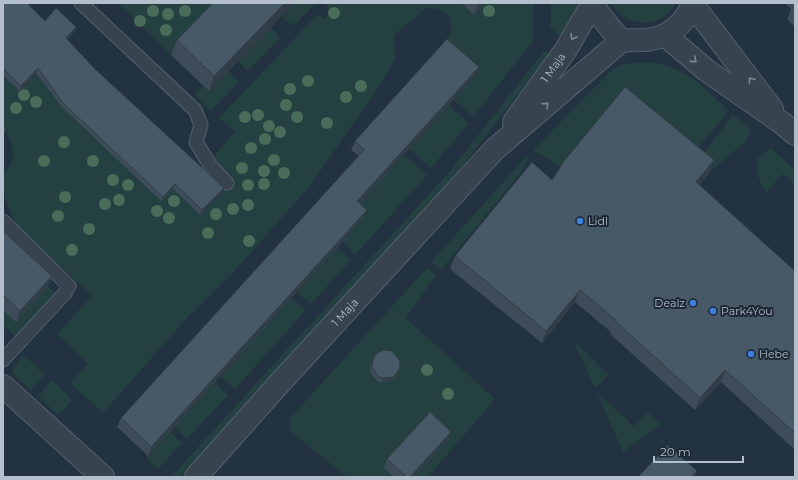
<svg xmlns="http://www.w3.org/2000/svg" width="798" height="480" font-family="Montserrat,sans-serif">
<style>
.green{fill:#254041}
.lines{fill:none;stroke-linecap:round;stroke-linejoin:round}
.service-casing{stroke:#55626d;stroke-width:15}
.minor-casing{stroke:#55626d;stroke-width:24}
.service{stroke:#37444f;stroke-width:13}
.minor{stroke:#37444f;stroke-width:22}
.tree{fill:#4a6d5a}
.wall{fill:#3d4c58}
.shaded-wall{fill:#323e47}
.building{fill:#475866;stroke:#323e47}
.oneway{stroke:#7b8893}
.shop-dot{fill:#3f7fe0;stroke:#1c2935;stroke-width:1.5}
.labels{text-anchor:middle;stroke-width:4;stroke-linejoin:round;paint-order:stroke}
.street-label{font-size:11px;fill:#b3bfca;stroke:#1c2935}
.poi-label{font-size:11px;fill:#b3bfca;stroke:#1c2935;text-anchor:start}
</style>
<rect width="100%" height="100%" fill="#233240"/>
<path class="green" d="M118,3H222L171,55Z
M295,3H316L295,24L288,23L282,16Z
M329,3H461L474,14L484,3H534L533,41L473,117L454,100L476,75L444,47L451,30L450,17L439,9L426,8L393,36L396,57L381,84L309,187L231,275L187,318L103,413L70,383L88,364L57,334L92,296L16,224C10,213 0,188 3,176C4,172 8,168 10,165C16,153 12,139 3,130V76L20,91L44,64L200,215L235,179L213,157L235,132L219,118L318,14L323,19L331,12L326,6Z
M551,3H577L576,14L562,38L550,27Z
M612,3H675C664,30 624,29 612,3Z
M271,27L280,38L248,71L238,61Z
M544,51L549,54L450,182L191,467L179,477H171L451,170Z
M653,62C690,70 702,86 729,111L690,157L564,169L533,150L611,71L623,64Z
M228,71L239,82L211,111L195,95L203,86L208,91Z
M449,105L469,123L431,168L409,148Z
M733,114L750,128L751,131L745,142L710,172L697,162Z
M771,148L795,170V185L783,174L766,192C759,181 755,171 758,158Z
M404,155L427,175L355,255L343,242L363,219L344,202L380,175L383,178Z
M527,156L529,157L522,171L441,270L431,262Z
M337,248L351,260L311,304L297,292Z
M427,268L436,275L406,318L495,399L428,477H347L290,431L289,419Z
M48,287L56,294L15,336L3,325V310Z
M292,298L306,310L235,389L220,377L241,354L210,324L271,321Z
M573,340L609,375L595,388Z
M24,355L45,375L31,390L12,373L13,368Z
M52,380L73,400L60,413H56L38,396Z
M215,383L228,395L187,439L174,427Z
M597,393L634,426L648,412L661,424L623,452Z
M170,432L182,443L158,469L146,458Z"/>
<g class="lines">
<g class="service-casing">
<path id="service" d="M81,3L195,110L201,125L196,142L210,165L227,183
M3,221L69,286L65,293L3,360"/>
</g>
<g class="minor-casing">
<g id="minor">
<path d="M594,3L598,13L621,41"/>
<path d="M693,5L772,109"/>
<path d="M665,35L706,70L782,123L795,134"/>
<path d="M621,41C630,40 638,40 646,40C668,38 686,23 693,3"/>
<path id="s1" d="M514,122L565,51L593,3"/>
<path d="M3,386L103,477"/>
<path id="s2" d="M196,477L277,386L495,149L621,41"/>
</g>
</g>
<use href="#service" class="service"/>
<use href="#minor" class="minor"/>
</g>
<g class="tree">
<circle cx="153" cy="11" r="6"/>
<circle cx="185" cy="11" r="6"/>
<circle cx="489" cy="11" r="6"/>
<circle cx="334" cy="13" r="6"/>
<circle cx="168" cy="14" r="6"/>
<circle cx="140" cy="21" r="6"/>
<circle cx="166" cy="30" r="6"/>
<circle cx="308" cy="81" r="6"/>
<circle cx="361" cy="86" r="6"/>
<circle cx="290" cy="89" r="6"/>
<circle cx="24" cy="95" r="6"/>
<circle cx="346" cy="97" r="6"/>
<circle cx="36" cy="102" r="6"/>
<circle cx="286" cy="105" r="6"/>
<circle cx="16" cy="108" r="6"/>
<circle cx="258" cy="115" r="6"/>
<circle cx="245" cy="117" r="6"/>
<circle cx="297" cy="117" r="6"/>
<circle cx="327" cy="123" r="6"/>
<circle cx="269" cy="126" r="6"/>
<circle cx="280" cy="132" r="6"/>
<circle cx="265" cy="139" r="6"/>
<circle cx="64" cy="142" r="6"/>
<circle cx="251" cy="148" r="6"/>
<circle cx="274" cy="160" r="6"/>
<circle cx="44" cy="161" r="6"/>
<circle cx="93" cy="161" r="6"/>
<circle cx="242" cy="168" r="6"/>
<circle cx="264" cy="171" r="6"/>
<circle cx="284" cy="173" r="6"/>
<circle cx="113" cy="180" r="6"/>
<circle cx="264" cy="184" r="6"/>
<circle cx="128" cy="185" r="6"/>
<circle cx="248" cy="185" r="6"/>
<circle cx="65" cy="197" r="6"/>
<circle cx="119" cy="200" r="6"/>
<circle cx="174" cy="201" r="6"/>
<circle cx="105" cy="204" r="6"/>
<circle cx="248" cy="205" r="6"/>
<circle cx="233" cy="209" r="6"/>
<circle cx="157" cy="211" r="6"/>
<circle cx="216" cy="214" r="6"/>
<circle cx="58" cy="216" r="6"/>
<circle cx="169" cy="218" r="6"/>
<circle cx="89" cy="229" r="6"/>
<circle cx="208" cy="233" r="6"/>
<circle cx="249" cy="241" r="6"/>
<circle cx="72" cy="250" r="6"/>
<circle cx="427" cy="370" r="6"/>
<circle cx="448" cy="394" r="6"/>
</g>
<path class="wall" d="M3,3L45,21L76,27L74,32L67,40L95,69L222,193L200,215L173,189L161,201L62,107L36,73L20,91L3,76Z
M213,3H294L209,91L171,55L177,40Z
M461,3H484L474,15Z
M785,3H795V27L787,19L791,9Z
M476,75L359,204L363,219L148,456L117,427L121,418L359,156L351,150L355,141Z
M710,172L699,185L795,271V450L721,382L695,410L610,334L611,332L575,302L542,343L450,269L455,256L552,180Z
M3,231L52,276L48,287L16,322L3,310Z
M375,355L399,370L397,375L391,381L382,383L377,381L371,374L370,369Z
M448,440L415,477H394L384,468L387,459Z"/>
<path class="shaded-wall" d="M285,3H294L209,91L214,76Z
M480,3H484L474,15L477,6Z
M76,27L74,32L64,43L66,38Z
M479,67L476,75L354,210L357,201Z
M38,68L36,73L20,91L21,86Z
M6,129L3,137V132Z
M714,160L710,172L692,195L696,182Z
M175,184L173,189L161,201L163,197Z
M224,188L222,193L200,215L202,210Z
M367,210L363,219L148,456L151,447Z
M52,276L48,287L16,322L20,311Z
M580,290L575,302L542,343L546,331Z
M399,370L397,375L391,381L382,383L383,378Z
M725,370L721,382L695,410L700,398Z
M451,432L448,440L415,477H410Z
M697,471L695,477H691Z"/>
<path class="building" d="M3,3H27L45,21L56,8L76,27L66,38L95,69L224,188L202,210L175,184L163,197L63,103L38,68L21,86L3,69Z
M213,3H285L214,76L177,40Z
M474,3H480L477,6Z
M794,3H795V9L792,6Z
M447,39L479,67L357,201L367,210L151,447L121,418L364,150L355,141Z
M625,87L714,160L696,182L795,271V433L725,370L700,398L615,321L616,320L580,290L546,331L455,256L532,162L552,180L565,160Z
M3,126L6,129L3,132Z
M3,231L52,276L20,311L3,295Z
M383,350L392,351L400,361L399,370L393,377L383,378L379,377L373,369L372,364L375,355Z
M430,412L451,432L410,477H407L387,459Z
M668,445L697,471L691,477H638Z"/>
<defs><path id="oneway-chevron" d="M-2-3.5L2.5 0L-2 3.5" fill="none" stroke-width="1.6" stroke-linecap="round" stroke-linejoin="round"/></defs>
<g class="oneway">
<use href="#oneway-chevron" transform="translate(573 37) rotate(121)"/>
<use href="#oneway-chevron" transform="translate(694 60) rotate(41)"/>
<use href="#oneway-chevron" transform="translate(751 80) rotate(-126)"/>
<use href="#oneway-chevron" transform="translate(546 105) rotate(-41)"/>
</g>
<g class="shop-dot">
<circle cx="580" cy="221" r="4"/>
<circle cx="693" cy="303" r="4"/>
<circle cx="713" cy="311" r="4"/>
<circle cx="751" cy="354" r="4"/>
</g>
<g class="labels">
<g class="street-label">
<text dy="4" stroke="none"><textPath href="#s1" startOffset="67">1 Maja</textPath></text>
<text dy="4" stroke="none"><textPath href="#s2" startOffset="222">1 Maja</textPath></text>
</g>
<g class="poi-label">
<text x="588" y="225">Lidl</text>
<text x="685" y="307" text-anchor="end">Dealz</text>
<text x="721" y="315">Park4You</text>
<text x="759" y="358">Hebe</text>
</g>
</g>
<rect width="798" height="480" fill="none" stroke="#b3bfca" stroke-width="8"/>
<path d="M654 456v6h89v-6" fill="none" stroke="#b3bfca" stroke-width="2"/>
<text x="660" y="456" font-size="12" fill="#b3bfca" stroke="#1c2935" stroke-width="3" paint-order="stroke">20 m</text>
</svg>
